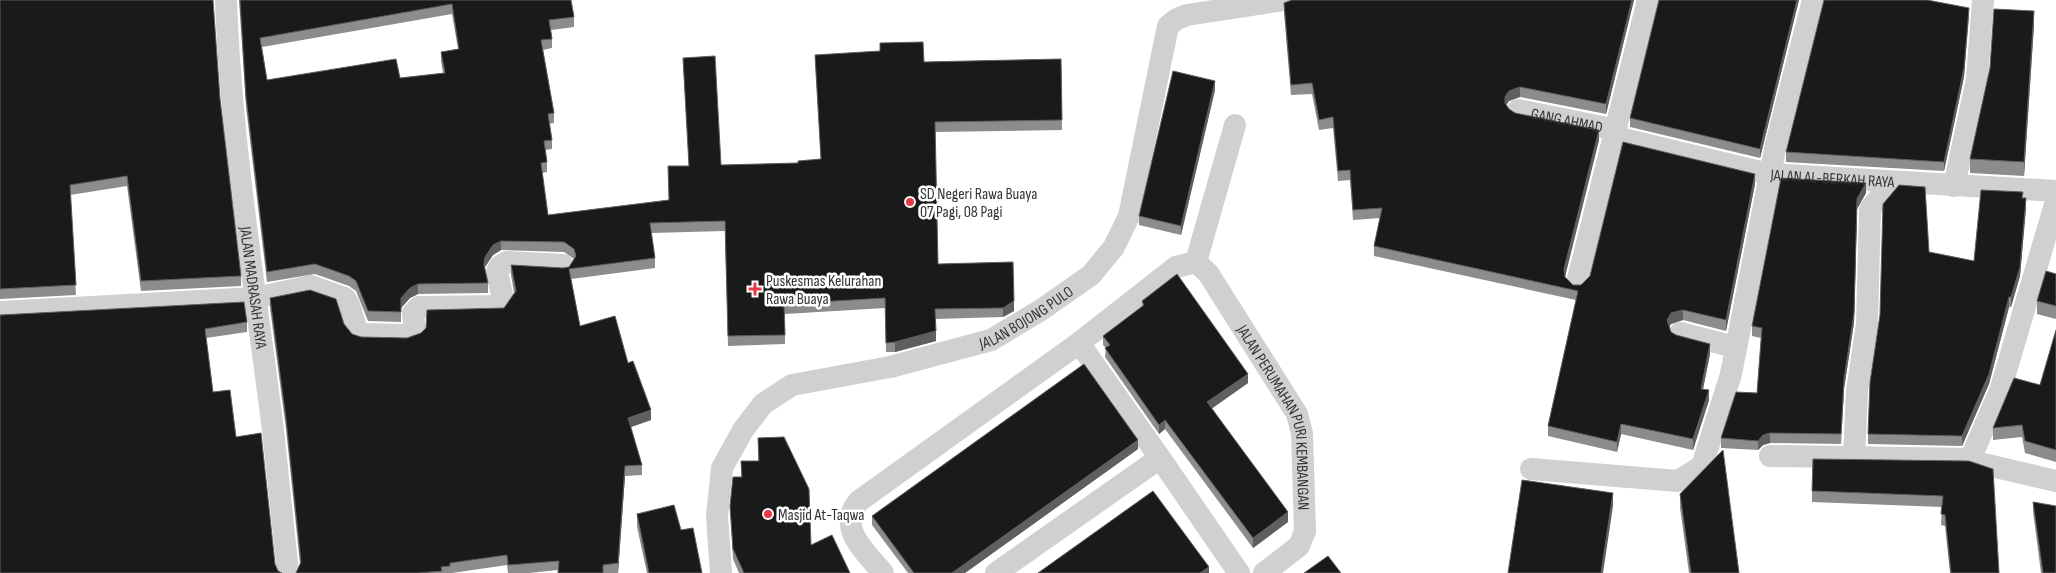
<svg xmlns="http://www.w3.org/2000/svg" width="2056" height="573" font-family="'Sofia Sans Condensed',sans-serif">
<style>
.lines{fill:none;stroke-linecap:round;stroke-linejoin:round}
.minor{stroke:#d0d0d0;stroke-width:22}
.wall{fill:#8c8c8c;fill-rule:evenodd}
.shaded-wall{fill:#5f5f5f}
.building{fill:#1a1a1a;stroke:#5f5f5f;fill-rule:evenodd}
.poi-dot{fill:#e63946;stroke:#fff;stroke-width:2}
.labels{text-anchor:middle;stroke-width:5;stroke-linejoin:round;paint-order:stroke}
.street-label{font-size:16px;fill:#333;stroke:#fff}
.poi-label{font-size:16px;fill:#333;stroke:#fff;text-anchor:start}
</style>
<rect width="100%" height="100%" fill="#fff"/>
<g class="lines">
<g class="minor">
<path id="s1" d="M226,0C231,144 255,287 273,430C278,477 283,525 288,573"/>
<path id="s2" d="M1518,110L1617,130"/>
<path id="s3" d="M1235,125L1196,262L1208,273L1297,414L1302,433L1305,531L1299,546L1264,573"/>
<path id="s4" d="M1615,137L1769,174L2056,191"/>
<path d="M1954,186L1977,79L1983,0"/>
<path d="M1577,283L1648,0"/>
<path d="M0,312L255,298L311,286L345,298L349,305L357,330L361,334L407,335L415,331L413,313L419,307L498,306L503,299L497,272L500,266L507,262L563,265"/>
<path d="M1680,333L1735,347"/>
<path d="M1079,343L1160,458"/>
<path d="M1770,456L1973,459L1979,463L2056,481"/>
<path d="M1854,458L1857,391L1867,324L1870,209L1892,183"/>
<path d="M1973,459V453L2001,388L2056,201"/>
<path d="M1531,469L1678,481L1702,466L1731,374L1776,144L1813,0"/>
<path id="s5" d="M721,573L717,516L722,468L743,430L763,404L792,385L890,367L991,340L1041,310L1091,275L1114,247L1129,216L1168,26L1177,19L1187,15L1284,0"/>
<path d="M883,573C866,552 836,528 859,501L1079,343L1176,267L1196,262"/>
<path d="M996,573L1160,458L1239,573"/>
</g>
</g>
<path class="wall" d="M0,0L220,99L241,276V286L141,291L127,186L70,195L76,295L0,299Z
M239,0H571L574,17V27L551,30L552,39V48L543,50L554,113V123L549,124L552,140V149L545,150L547,162V172L542,173L548,215L669,200L689,166L683,58L721,165L798,163L821,159L815,55L924,62L1061,59L1062,130L935,132L938,264L1014,311L1003,317L935,319L936,341L895,352H886L885,308L785,314V344L728,346L725,231L651,233L655,258V268L571,279L580,326L628,363L651,420L631,427L642,465V475L625,476L618,573H558V570L529,573H508L507,565L452,573H296L300,564L286,429L270,308V298L344,324L352,334L361,337L407,338L504,308L514,293L511,275V265L563,268L569,267L574,259L564,252L501,250L493,255L485,267L488,283V293L418,294L410,298L401,308V322L368,321L356,291L349,286L315,274L267,282L246,107ZM452,14L458,49L441,52V61L443,73L400,78L267,80L262,47Z
M1292,0H1634L1606,114L1520,97L1509,101L1506,105L1509,109L1515,113L1599,140L1565,277L1573,285H1581L1755,184L1726,331L1683,320L1671,324L1669,327L1671,332L1710,354L1703,389L1709,400L1693,450L1621,434L1617,452L1548,436V426L1576,300L1374,256V246L1380,218L1353,220L1350,180L1338,181L1333,128L1319,130L1312,94L1291,95L1284,13V3Z
M1659,0H1799L1760,158L1630,127V118Z
M1969,17L1964,77L1944,171L1786,162V152Z
M2034,25L2024,176L1970,173V159Z
M1215,90L1181,235L1139,225V216Z
M1866,193L1857,209L1854,323L1844,389L1841,444L1770,443L1763,445L1758,450L1721,448V438L1757,393L1761,338L1752,336V326Z
M2023,198L2026,208L2020,276L2011,307H2009L1989,384L1962,446L1868,444V434L1929,252L1974,261Z
M2056,274V319L2037,314V301Z
M1142,301L1248,383L1212,408L1288,522L1253,548L1165,429L1159,434L1105,357L1106,348L1103,345V336L1142,307Z
M0,315L247,322V332L206,338L213,392L236,437L275,564L278,571L0,573Z
M2056,330V462L2025,453L2022,437L1993,440V428L2040,385Z
M758,438L811,545L850,573H739L733,559L730,506L741,477V461H758Z
M1138,449L965,573H908L872,525V516Z
M1969,461L1999,573H1950L1945,526L1941,525L1942,507L1812,502V491Z
M1680,494L1739,573H1689L1680,508Z
M2033,502L2056,573H2041L2033,511Z
M637,514L681,530L702,573H647L637,527Z"/>
<path class="shaded-wall" d="M1632,0H1634L1606,114V104Z
M1797,0H1799L1760,158V149Z
M1969,8L1964,77L1944,171V162Z
M2034,11V25L2024,176V162Z
M1215,81V90L1181,235V226Z
M1520,87V97L1509,101L1505,107V97L1509,91Z
M1599,130V140L1564,280V269Z
M1755,174V184L1726,331V320Z
M1866,183V193L1857,209L1854,323L1844,389L1841,444L1844,379L1857,199Z
M2026,198V208L2020,276L2011,307V297Z
M501,241V250L493,255L485,267L484,275L485,257L493,245Z
M418,284V294L410,298L401,308V298L410,288Z
M2009,297V307L1989,384L1962,446V436Z
M1014,301V311L1003,317V308Z
M1683,310V320L1671,324L1667,330V320L1671,313Z
M936,331V341L895,352V342Z
M1710,344V354L1701,399V389Z
M1248,374V383L1207,412V402Z
M1709,390V400L1693,450V439Z
M651,410V420L628,428V418Z
M1165,420V429L1159,434V425Z
M1621,424V434L1617,452V442Z
M1770,433V443L1763,445L1758,450V441L1763,435Z
M1138,440V449L965,573H952Z
M625,466V476L618,573V563Z
M1613,493V506L1603,573H1601Z
M1288,512V522L1253,548V538Z
M1209,567V573H1200Z"/>
<path class="building" d="M0,0H213L220,99L241,276L141,281L127,176L70,185L76,285L0,289Z
M240,0H571L574,17L549,20L552,39L541,40L554,113L548,114L552,140L544,141L547,162L541,163L548,215L669,200L668,166H689L683,58L715,56L721,165L798,163V161L821,159L815,55L880,51V43L923,42L924,62L1061,59L1062,120L935,122L938,264L1013,262L1014,301L1003,308L935,309L936,331L895,342L886,343L885,298L784,304L785,335L728,336L725,221L650,223L655,258L569,269L580,326L615,316L628,363L633,361L651,410L628,418L642,465L625,466L618,563L603,565V573H558L559,561L508,565L507,555L450,563V566L441,567L442,571L418,573H296L301,562L286,419L270,298L310,290L336,299L344,324L352,334L361,337L407,338L421,333L426,328L427,310L504,308L516,291L511,265L563,268L569,267L576,256L574,249L564,242L501,241L493,245L485,257L484,265L488,283L418,284L410,288L401,298V312L368,311L356,281L349,276L315,264L267,272L246,97ZM452,4L459,49L441,52L445,73L400,78L396,59L267,80L260,38Z
M1292,0H1632L1606,104L1520,87L1509,91L1505,97V103L1509,109L1515,113L1599,130L1564,269L1565,277L1573,285H1581L1590,276L1623,142L1755,174L1726,320L1683,310L1671,313L1667,320L1671,332L1676,335L1710,344L1701,389L1709,390L1693,439L1621,424L1617,442L1548,426L1578,291L1374,246L1382,208L1353,210L1350,170L1338,171L1333,117L1319,120L1312,83L1291,85L1284,3Z
M1659,0H1797L1760,149L1630,118Z
M1824,0H1927L1969,8L1964,68L1944,162L1786,152Z
M1994,9L2034,11L2024,162L1970,159L1990,68Z
M1173,71L1215,81L1181,226L1139,216Z
M1781,178L1866,183L1857,199L1854,313L1844,379L1841,434L1770,433L1763,435L1758,441L1721,438L1736,392L1757,393L1762,328L1752,326Z
M1899,185L1925,187L1929,252L1974,261L1981,190L2023,192L2022,198H2026L2020,267L2011,297H2009L1989,374L1962,436L1868,434L1870,382L1880,315L1883,204Z
M2046,271L2056,274V306L2037,301Z
M1177,274L1248,374L1207,402L1288,512L1253,538L1165,420L1159,425L1105,348L1110,345L1103,336L1144,305L1142,301Z
M244,302L247,322L205,329L213,392L230,390L236,437L261,433L275,564L278,571L282,573H0V315Z
M2056,330V450L2025,441L2022,425L1993,428L2014,378L2040,385Z
M1084,364L1138,440L952,573H914L872,516Z
M784,437L809,489L811,545L832,535L850,573H744L733,549L730,506L733,477H742L741,461H759L758,438Z
M1723,450L1739,573H1691L1680,494Z
M1813,459L1969,461L1993,469L1999,573H1951L1945,515L1941,514L1943,496L1812,491Z
M1522,480L1613,493L1601,573H1508Z
M1153,491L1209,567L1200,573H1038Z
M2033,502L2056,506V573H2043Z
M674,505L681,530L693,528L702,573H649L637,514Z
M1328,556L1341,573H1304Z"/>
<g class="poi-dot">
<circle cx="910" cy="202" r="5"/>
<path d="M752.5 281.5h5v5h5v5h-5v5h-5v-5h-5v-5h5z"/>
<circle cx="768" cy="514" r="5"/>
</g>
<g class="labels">
<g class="street-label">
<text dy="6" stroke="none"><textPath href="#s2" startOffset="50">GANG AHMAD</textPath></text>
<text dy="6" stroke="none"><textPath href="#s4" startOffset="222">JALAN AL-BERKAH RAYA</textPath></text>
<text dy="6" stroke="none"><textPath href="#s1" startOffset="289">JALAN MADRASAH RAYA</textPath></text>
<text dy="6" stroke="none"><textPath href="#s5" startOffset="462">JALAN BOJONG PULO</textPath></text>
<text dy="6" stroke="none"><textPath href="#s3" startOffset="322">JALAN PERUMAHAN PURI KEMBANGAN</textPath></text>
</g>
<g class="poi-label">
<text x="920" y="199">SD Negeri Rawa Buaya<tspan x="920" dy="18">07 Pagi, 08 Pagi</tspan></text>
<text x="766" y="286">Puskesmas Kelurahan<tspan x="766" dy="18">Rawa Buaya</tspan></text>
<text x="778" y="520">Masjid At-Taqwa</text>
</g>
</g>
</svg>
